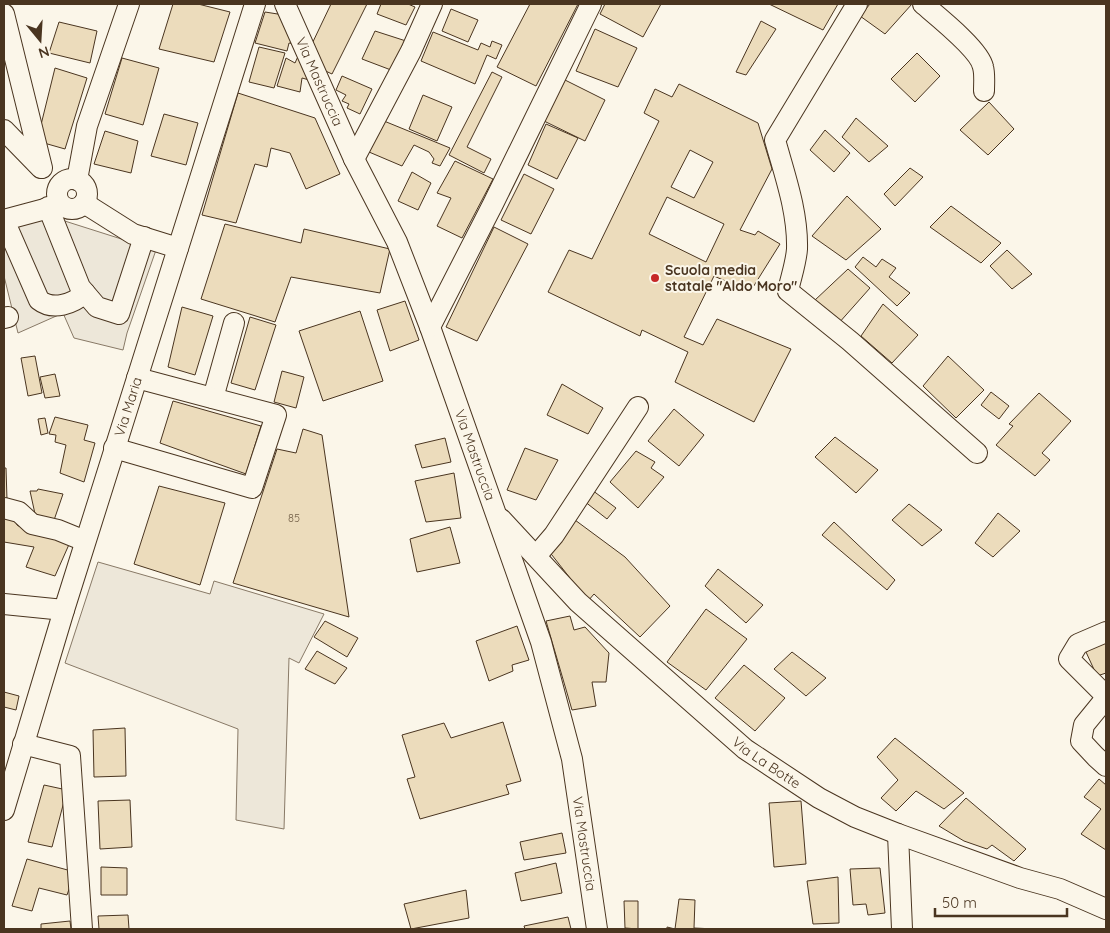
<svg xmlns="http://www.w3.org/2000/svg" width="1110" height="933" font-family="Quicksand,sans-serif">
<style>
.parking{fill:#ede7d9;stroke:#887966}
.building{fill:#ecdcbc;stroke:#4a3520;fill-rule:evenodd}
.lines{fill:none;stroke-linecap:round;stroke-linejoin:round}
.minor-casing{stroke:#4a3520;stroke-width:22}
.minor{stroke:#fbf6e9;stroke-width:20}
.poi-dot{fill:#c62828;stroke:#fbf6e9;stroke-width:2}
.labels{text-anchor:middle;stroke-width:4;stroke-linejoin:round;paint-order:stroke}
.number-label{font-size:11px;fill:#725f47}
.street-label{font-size:14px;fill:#4a3520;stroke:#fbf6e9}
.poi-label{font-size:14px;font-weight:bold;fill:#4a3520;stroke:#fbf6e9;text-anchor:start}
</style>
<rect width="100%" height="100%" fill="#fbf6e9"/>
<path class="parking" d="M49,216L156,250L127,333L123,350L74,338L63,313L18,333L4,276V230Z
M98,562L210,594L214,581L324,614L299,663L289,658L284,829L236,820L238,729L65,663Z"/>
<path class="building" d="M173,4H198L230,12L214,62L159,49Z
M331,4H367L332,74L319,68L310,48Z
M381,4H408L415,7L406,25L377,14Z
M530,4H578L536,86L497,67Z
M605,4H661L643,37L600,14Z
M769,4H838L823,30Z
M870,4H912L885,34L860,16Z
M451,9L478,20L468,42L442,31Z
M265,12L284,15L296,44L289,43L287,51L255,43Z
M761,21L776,29L746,75L736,72Z
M59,22L97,31L90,63L49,53Z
M595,29L637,48L618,87L576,71Z
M375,31L406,41L391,70L362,59Z
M433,32L478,50L481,43L490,47L492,41L502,45L496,59L487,55L475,84L421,61Z
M259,47L285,53L274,88L249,82Z
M300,52L313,81L302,78L300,92L277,86L286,58L295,63Z
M917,53L940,76L915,102L891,79Z
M122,58L159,68L143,125L105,114Z
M55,68L87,78L65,149L37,141Z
M492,72L502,77L467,147L491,159L484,173L449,155Z
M342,76L372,89L360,114L347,108L349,104L342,101L346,95L336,90Z
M565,80L605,100L585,141L544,121Z
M679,84L758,123L772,169L740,230L755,235L758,231L780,244L750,292L714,276L684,337L703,345L717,319L791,349L754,422L675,382L688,352L642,330L640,336L548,292L569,250L592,259L659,121L644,113L655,89L672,97ZM690,150L713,162L694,198L671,187ZM667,197L724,224L706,262L649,234Z
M238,93L315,118L340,174L306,189L290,153L271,148L267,167L255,164L236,223L202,215Z
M423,95L452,107L437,141L409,129Z
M989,102L1014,129L988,155L960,130Z
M164,114L198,123L186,165L151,156Z
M856,118L888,146L869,162L842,137Z
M384,121L450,148L440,166L432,163L434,159L429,152L414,145L402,166L369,152Z
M546,124L578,138L557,179L528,165Z
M825,130L850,153L834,172L810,150Z
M105,131L138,141L131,173L94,164Z
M455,161L493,179L462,238L437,226L451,198L437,193Z
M910,168L923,177L895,206L884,194Z
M412,172L431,183L418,210L398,201Z
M524,174L554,189L531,234L501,220Z
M847,196L881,229L846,260L812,236Z
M951,206L1001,243L981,263L930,227Z
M225,224L301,243L304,229L390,249L380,293L291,277L275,322L201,299Z
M494,227L528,244L477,341L446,327Z
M1007,250L1032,274L1012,289L990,266Z
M863,257L876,267L882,259L896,268L889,277L910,293L897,306L855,267Z
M848,269L870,288L838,324L814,301Z
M405,301L419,340L390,351L377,310Z
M883,304L918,335L892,363L861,336Z
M182,307L213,316L195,375L168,367Z
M360,311L383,381L323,401L299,331Z
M250,317L276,325L255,390L231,383Z
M35,356L42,393L28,396L21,358Z
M948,356L984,390L956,418L923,386Z
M282,371L304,377L296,408L274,402Z
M55,374L60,396L45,398L40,377Z
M562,384L603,408L588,434L547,415Z
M991,392L1009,406L999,419L981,405Z
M1039,393L1071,421L1042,453L1050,460L1035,476L996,445L1013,426L1009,424Z
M173,401L261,426L246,474L160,443Z
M674,409L704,435L679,466L648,441Z
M55,417L88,425L84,440L95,443L84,482L60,473L66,445L55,442L56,435L49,434Z
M45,418L48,433L41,435L38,419Z
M303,429L322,435L349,617L233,583L277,449L296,453Z
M835,437L878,470L856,493L815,457Z
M445,438L451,462L422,468L415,445Z
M525,448L558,460L536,500L507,490Z
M636,451L655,462L651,468L664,477L638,508L610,482Z
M4,468H6L7,500H4Z
M454,473L461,518L426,522L415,481Z
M159,486L225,503L200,585L134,564Z
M38,489L63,494L52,526L37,523L30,491H37Z
M592,490L616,508L607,519L584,501Z
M909,504L942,530L922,546L892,520Z
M998,513L1020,531L993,557L975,543Z
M4,516L16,519L17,525L22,528L71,540L55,576L26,567L34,547L4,542Z
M575,520L625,557L670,606L640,637L594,594L588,601L548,550Z
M834,522L895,580L887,590L822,535Z
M450,527L460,563L417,572L410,539Z
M718,569L763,605L746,623L705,586Z
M706,609L747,639L706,690L667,662Z
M570,616L574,630L585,627L609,653L606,682H592L596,706L572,710L546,621Z
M325,621L358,638L347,657L314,637Z
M517,626L529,660L512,665L513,671L489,681L476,641Z
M1106,641V673L1097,676L1086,652L1097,644Z
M317,651L347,668L335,684L305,669Z
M792,652L826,678L806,696L774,669Z
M744,665L785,698L755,731L715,698Z
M4,692L19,696L16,710L4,707Z
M503,722L521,781L506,785L509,794L420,819L407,779L415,777L402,735L444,723L451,738Z
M125,728L126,776L94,777L93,730Z
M895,738L964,793L944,809L916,791L896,811L881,798L898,780L877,757Z
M1099,779L1106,785V850L1081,834L1101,809L1084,797Z
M44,785L67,790L52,847L28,842Z
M966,798L1026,849L1014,861L992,845L987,849L964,841L939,826Z
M130,800L132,847L100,849L98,801Z
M801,801L806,864L774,867L769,803Z
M562,833L566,853L524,860L520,842Z
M27,859L75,872L67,895L39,888L32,911L12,906Z
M556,863L562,893L521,901L515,873Z
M101,867L127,868V895H101Z
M880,868L885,913L868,915L866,904L853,905L850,869Z
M838,877L839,923L813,924L807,881Z
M466,890L469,918L411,929L404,904Z
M679,899L695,900L694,928L715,929H667V927L675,929Z
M624,901H638V929L625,928Z
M128,915L129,929H99L98,916Z
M568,917L571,929H525L524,926Z
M70,921L71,929H41V924Z"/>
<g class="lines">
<g class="minor-casing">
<g id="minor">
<path id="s1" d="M285,4L354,159L397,242L430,327L541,642L572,759L597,929"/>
<path d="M857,4L775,140C785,176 798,212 797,249C796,263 791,277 788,291L850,341L977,453"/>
<path d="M923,4C937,16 980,50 983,67C985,74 984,83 984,91"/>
<path d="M4,14L42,168"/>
<path d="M4,130L41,168"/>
<path d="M354,159L411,51L432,4"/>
<circle cx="72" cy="194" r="15"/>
<path d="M77,180L87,126L129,4"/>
<path d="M84,203L133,234L178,248"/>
<path d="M48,207L80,287L97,307L119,314L144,237"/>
<path d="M4,220L39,300C53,311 73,304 85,293"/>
<path d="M4,220L60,205"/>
<path d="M4,318L8,317"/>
<path d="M430,327L493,204L591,4"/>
<path d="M213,398L234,323"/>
<path d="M114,448L252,488L276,415L137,378"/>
<path d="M4,508L19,512L32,524L58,530L85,541"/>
<path id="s2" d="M501,519L578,602L745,749L819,798L855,817L898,834L1020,878L1060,889L1106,909"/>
<path d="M536,556L554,535L638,407"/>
<path d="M4,604L64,610"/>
<path d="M1106,632L1078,644L1069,659L1106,696"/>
<path d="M1106,698L1084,725L1081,741L1096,757L1106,766"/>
<path d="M23,744L70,756L82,929"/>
<path id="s3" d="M4,810L64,610L255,4"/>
<path d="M898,834L902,929"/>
</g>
</g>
<use href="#minor" class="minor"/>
</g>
<circle class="poi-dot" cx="655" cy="278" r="5"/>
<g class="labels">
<g class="number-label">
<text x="294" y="522">85</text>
</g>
<g class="street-label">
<text dy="5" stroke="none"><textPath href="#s1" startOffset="85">Via Mastruccia</textPath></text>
<text dy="5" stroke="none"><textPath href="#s3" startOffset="422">Via Maria</textPath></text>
<text dy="5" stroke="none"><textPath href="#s1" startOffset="490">Via Mastruccia</textPath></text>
<text dy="5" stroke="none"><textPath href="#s2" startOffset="361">Via La Botte</textPath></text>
<text dy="5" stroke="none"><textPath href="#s1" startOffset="895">Via Mastruccia</textPath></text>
</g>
<g class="poi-label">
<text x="665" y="275">Scuola media<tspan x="665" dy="16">statale "Aldo Moro"</tspan></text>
</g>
</g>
<rect width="1110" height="933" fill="none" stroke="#4a3520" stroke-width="10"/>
<g transform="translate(40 40) rotate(162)" stroke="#fbf6e9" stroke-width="4" paint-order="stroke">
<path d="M0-4L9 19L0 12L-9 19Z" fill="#4a3520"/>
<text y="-8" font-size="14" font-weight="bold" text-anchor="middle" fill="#4a3520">N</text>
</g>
<path d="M935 908v8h132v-8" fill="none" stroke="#4a3520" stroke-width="2.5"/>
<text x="942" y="908" font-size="15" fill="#4a3520" stroke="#fbf6e9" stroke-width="4" paint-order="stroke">50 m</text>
</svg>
